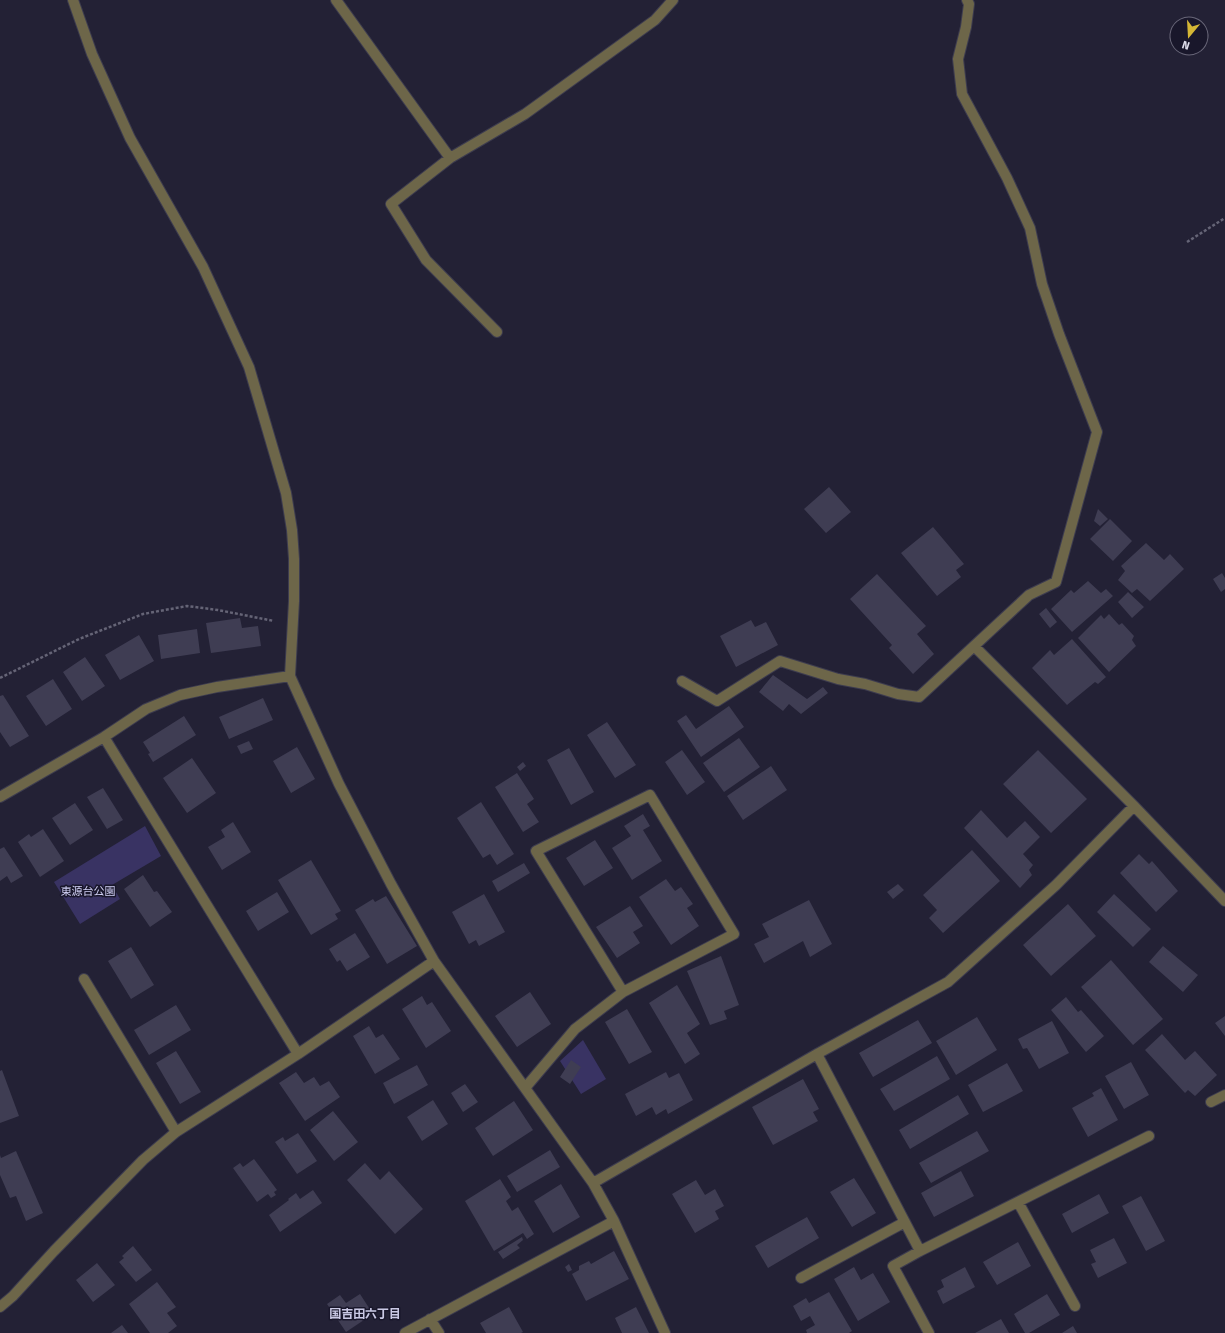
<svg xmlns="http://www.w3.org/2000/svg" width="1225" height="1333" font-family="'Fira Sans','Noto Sans JP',sans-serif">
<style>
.green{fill:#393363}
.building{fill:#3f3d53}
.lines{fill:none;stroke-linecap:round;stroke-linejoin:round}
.minor-casing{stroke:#3d3c4f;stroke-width:12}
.path{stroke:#656476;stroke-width:2.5;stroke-dasharray:3 2;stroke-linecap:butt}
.minor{stroke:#6d6649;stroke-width:10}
.labels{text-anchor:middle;stroke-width:3;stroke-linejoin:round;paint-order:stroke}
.park-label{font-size:11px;fill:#d0cff4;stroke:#19172b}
.neighbourhood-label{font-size:12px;font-weight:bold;fill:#cac9e5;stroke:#19172b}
</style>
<rect width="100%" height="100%" fill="#232135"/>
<path class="green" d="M145,826L161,856L112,885L120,899L80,924L54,882Z
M583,1040L606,1079L581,1094L560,1061Z"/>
<path class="building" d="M829,487L851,512L826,533L804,509Z
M1098,509L1108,519L1100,526L1094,521Z
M1110,519L1132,541L1113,561L1090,539Z
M933,527L964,564L956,570L961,577L937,596L901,553Z
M1146,543L1164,560L1170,554L1184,569L1150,601L1137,589L1132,593L1118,580L1125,571L1121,566Z
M1222,573L1225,578V589L1221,592L1213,579Z
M877,574L926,626L917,634L934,654L913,674L889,648L892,645L850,599Z
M1088,581L1101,593L1106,589L1113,596L1072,632L1051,609L1071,590L1074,593Z
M1128,592L1144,607L1132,618L1118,602Z
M1046,608L1057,622L1050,628L1039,614Z
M1109,614L1119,625L1122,623L1134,636L1132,640L1136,646L1109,672L1078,638L1101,615L1104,619Z
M240,618L242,628L258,626L261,646L211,653L206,623Z
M751,620L755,627L766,622L778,645L736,667L720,636Z
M197,629L200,653L161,659L158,635Z
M139,635L154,661L120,680L105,655Z
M1072,639L1106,677L1098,684L1095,682L1067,705L1032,668L1050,650L1054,655Z
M85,657L105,686L82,701L63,672Z
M773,675L807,699L823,687L828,693L801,714L789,704L783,711L759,692Z
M53,679L72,709L46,726L26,696Z
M3,695L29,736L10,747L0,732V696Z
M263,698L273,720L229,739L219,717Z
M729,706L744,727L701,757L677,721L686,715L696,729Z
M184,716L196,735L153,762L148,754L150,753L143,742Z
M607,722L636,765L615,778L587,735Z
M739,738L760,767L724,792L703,763Z
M249,741L253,749L241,754L237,746Z
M297,747L315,779L291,793L273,761Z
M569,748L594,792L571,805L547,760Z
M682,750L705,782L687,795L665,762Z
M1038,750L1087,799L1051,833L1003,784Z
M192,758L216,793L187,813L163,778Z
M523,762L526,766L520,771L517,767Z
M771,766L787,790L743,820L727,796Z
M517,773L534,799L527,804L539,822L523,832L495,787Z
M103,788L123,820L107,829L87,797Z
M481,802L514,854L497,865L490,854L483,858L457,818Z
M75,803L93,830L70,845L52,818Z
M981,810L1007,838L1025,821L1040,837L1023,854L1033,865L1029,870L1032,875L1020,888L964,828Z
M643,814L650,826L643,830L662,861L632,880L612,848L631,836L624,826Z
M233,822L251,852L222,870L208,847L225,837L221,830Z
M43,829L64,861L40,877L18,842L29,834L31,837Z
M595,840L613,868L584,886L566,858Z
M4,847L23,876L11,883L7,876L0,881V849Z
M972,850L1000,881L943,933L929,918L937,910L923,895Z
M1139,854L1149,864L1152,861L1178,891L1156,912L1120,873Z
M311,860L341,911L335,914L338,919L311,935L278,880Z
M524,863L530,873L498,892L492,881Z
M143,875L154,892L157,891L172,912L150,927L124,889Z
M666,879L675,891L681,887L693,904L687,908L699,926L671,945L639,897Z
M898,884L904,890L893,899L887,892Z
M277,892L289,912L258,931L246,911Z
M484,894L505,932L479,946L476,940L469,944L452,912Z
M1114,894L1151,929L1133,947L1097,912Z
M386,896L417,946L387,964L355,910L373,899L375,902Z
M809,900L832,944L810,957L803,941L764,963L754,944L769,937L762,924Z
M1068,904L1096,936L1051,976L1023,945Z
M630,906L643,926L633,932L640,943L617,958L596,927Z
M355,933L370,957L347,971L340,960L337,962L329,949Z
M1163,946L1198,975L1183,992L1149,962Z
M131,947L154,985L131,999L108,961Z
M721,956L739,1005L724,1011L727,1019L710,1025L687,971Z
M1111,960L1163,1019L1133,1045L1081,987Z
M677,985L700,1024L687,1033L700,1054L685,1064L649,1003Z
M530,992L551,1024L517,1047L495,1016Z
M422,996L427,1005L432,1002L451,1031L426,1048L402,1009Z
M1066,997L1078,1012L1081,1010L1104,1036L1086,1052L1051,1010Z
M176,1005L191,1030L149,1055L134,1030Z
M627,1009L652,1052L629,1064L605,1022Z
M1225,1016V1036L1215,1023Z
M977,1017L997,1050L956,1075L936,1041Z
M918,1020L932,1043L873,1077L859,1053Z
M1052,1021L1069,1053L1039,1069L1027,1048L1023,1049L1018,1039Z
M369,1026L376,1038L383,1034L400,1059L375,1074L353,1036Z
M1162,1034L1185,1060L1195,1051L1217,1075L1195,1096L1188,1090L1185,1093L1145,1050Z
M176,1051L201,1092L180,1104L156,1063Z
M937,1056L950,1079L894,1111L880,1089Z
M571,1060L581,1067L570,1084L560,1077Z
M1131,1062L1149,1095L1124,1109L1105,1076Z
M1007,1063L1023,1091L983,1112L968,1085Z
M417,1065L428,1085L394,1104L383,1083Z
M2,1070L19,1116L0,1123V1071Z
M296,1072L304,1083L314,1077L320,1086L329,1081L340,1097L305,1121L279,1083Z
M666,1072L669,1078L679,1073L693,1100L668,1114L666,1109L656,1115L652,1107L636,1116L625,1094Z
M803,1079L819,1109L813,1112L818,1121L773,1145L752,1107Z
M465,1084L478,1102L463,1112L451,1093Z
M1101,1088L1118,1120L1088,1137L1072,1108L1094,1096L1092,1093Z
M958,1095L969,1114L910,1149L899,1130Z
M433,1100L448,1124L422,1141L407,1117Z
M514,1101L533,1130L493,1156L475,1128Z
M333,1111L358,1142L334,1161L310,1130Z
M977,1131L989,1151L931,1183L919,1163Z
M298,1133L317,1161L297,1174L275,1142L283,1137L285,1141Z
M550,1150L560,1167L517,1192L507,1176Z
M16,1151L43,1213L26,1221L16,1196L10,1198L0,1175V1155L1,1158Z
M254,1159L277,1190L274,1192L276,1195L271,1198L268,1194L257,1202L233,1168L240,1163L243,1167Z
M365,1163L380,1180L389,1171L423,1209L395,1234L347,1180Z
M961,1171L974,1196L934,1217L921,1193Z
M854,1178L876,1213L852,1227L830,1192Z
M500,1179L511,1197L506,1201L512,1211L518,1207L534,1234L527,1239L523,1233L494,1251L465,1201Z
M696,1180L705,1195L715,1189L724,1206L715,1211L719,1219L695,1233L672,1194Z
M561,1184L580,1217L553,1233L534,1201Z
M313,1190L322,1203L280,1232L269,1215L289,1200L288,1199L296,1193L300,1199Z
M1099,1194L1109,1213L1072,1233L1062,1214Z
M1141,1196L1165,1241L1146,1251L1122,1206Z
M807,1217L819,1238L768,1268L755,1246Z
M522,1237L523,1240L517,1245L520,1248L503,1259L498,1252Z
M1114,1238L1127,1263L1098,1278L1091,1264L1096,1262L1090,1250Z
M1018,1242L1031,1266L997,1285L983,1262Z
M133,1246L152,1270L136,1282L119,1262L124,1258L122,1256Z
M614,1251L629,1279L586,1301L572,1274L579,1270V1266L589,1261L591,1264Z
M97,1263L115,1285L93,1302L76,1280Z
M569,1264L572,1270L568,1272L565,1267Z
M854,1267L861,1280L873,1273L890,1302L858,1321L834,1279Z
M965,1267L975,1287L943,1304L937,1291L944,1287L941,1280Z
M157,1282L176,1307L167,1313L177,1326L168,1333H150L129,1304Z
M829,1292L852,1331L849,1333H807L806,1330L815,1325L810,1316L801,1321L793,1306L806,1298L809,1303Z
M360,1294L373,1314L346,1332L327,1304L340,1295L346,1303Z
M1047,1294L1060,1315L1029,1333H1025L1014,1314Z
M509,1307L523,1332L521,1333H486L480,1323Z
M636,1307L649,1333H622L615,1318Z
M1001,1319L1009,1333H975Z
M122,1325L128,1333H111Z
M1073,1326L1077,1333H1062Z"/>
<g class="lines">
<g class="minor-casing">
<path id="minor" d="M73,0L92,54L130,138L203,267L249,367L286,493L292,530L294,559V601L290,676L339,784L391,884L434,961L593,1183L614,1221L665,1333
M336,0L450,158
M497,332L426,260L391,204L450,158L525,114L655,20L673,0
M974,646L1134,806L1225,901
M682,681L717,701L780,661L838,679L865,684L898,694L919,697L1029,595L1056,582L1097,432L1059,334L1042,284L1030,228L1007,178L962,94L958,59L966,27L969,4L967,0
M104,737L298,1054
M0,797L104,737L146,709L180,695L217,687L290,676
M84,979L176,1132
M817,1054L920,1251
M525,1088L575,1029L623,992L734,934L650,795L536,851L623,992
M1211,1102L1225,1095
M593,1183L817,1054L948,982L1056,885L1134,806
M1018,1202L1075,1306
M801,1278L905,1222
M0,1307L13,1296L54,1251L143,1160L176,1132L298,1054L434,961
M430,1319L439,1333
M405,1333L614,1221
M929,1333L893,1266L920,1251L1149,1136"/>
</g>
<path class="path" d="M1187,242L1225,218
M0,678L79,639L143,614L187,606L218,610L274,621"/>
<use href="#minor" class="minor"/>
</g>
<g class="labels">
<g class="park-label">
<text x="88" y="895">東源台公園</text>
</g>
<g class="neighbourhood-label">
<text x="365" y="1318">国吉田六丁目</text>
</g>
</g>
<g transform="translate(1189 36) rotate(198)"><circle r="19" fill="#19172b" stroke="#696779"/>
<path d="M0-3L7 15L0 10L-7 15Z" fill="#d4b635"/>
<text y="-6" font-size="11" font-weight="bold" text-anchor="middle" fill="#e0dfed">N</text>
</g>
</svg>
